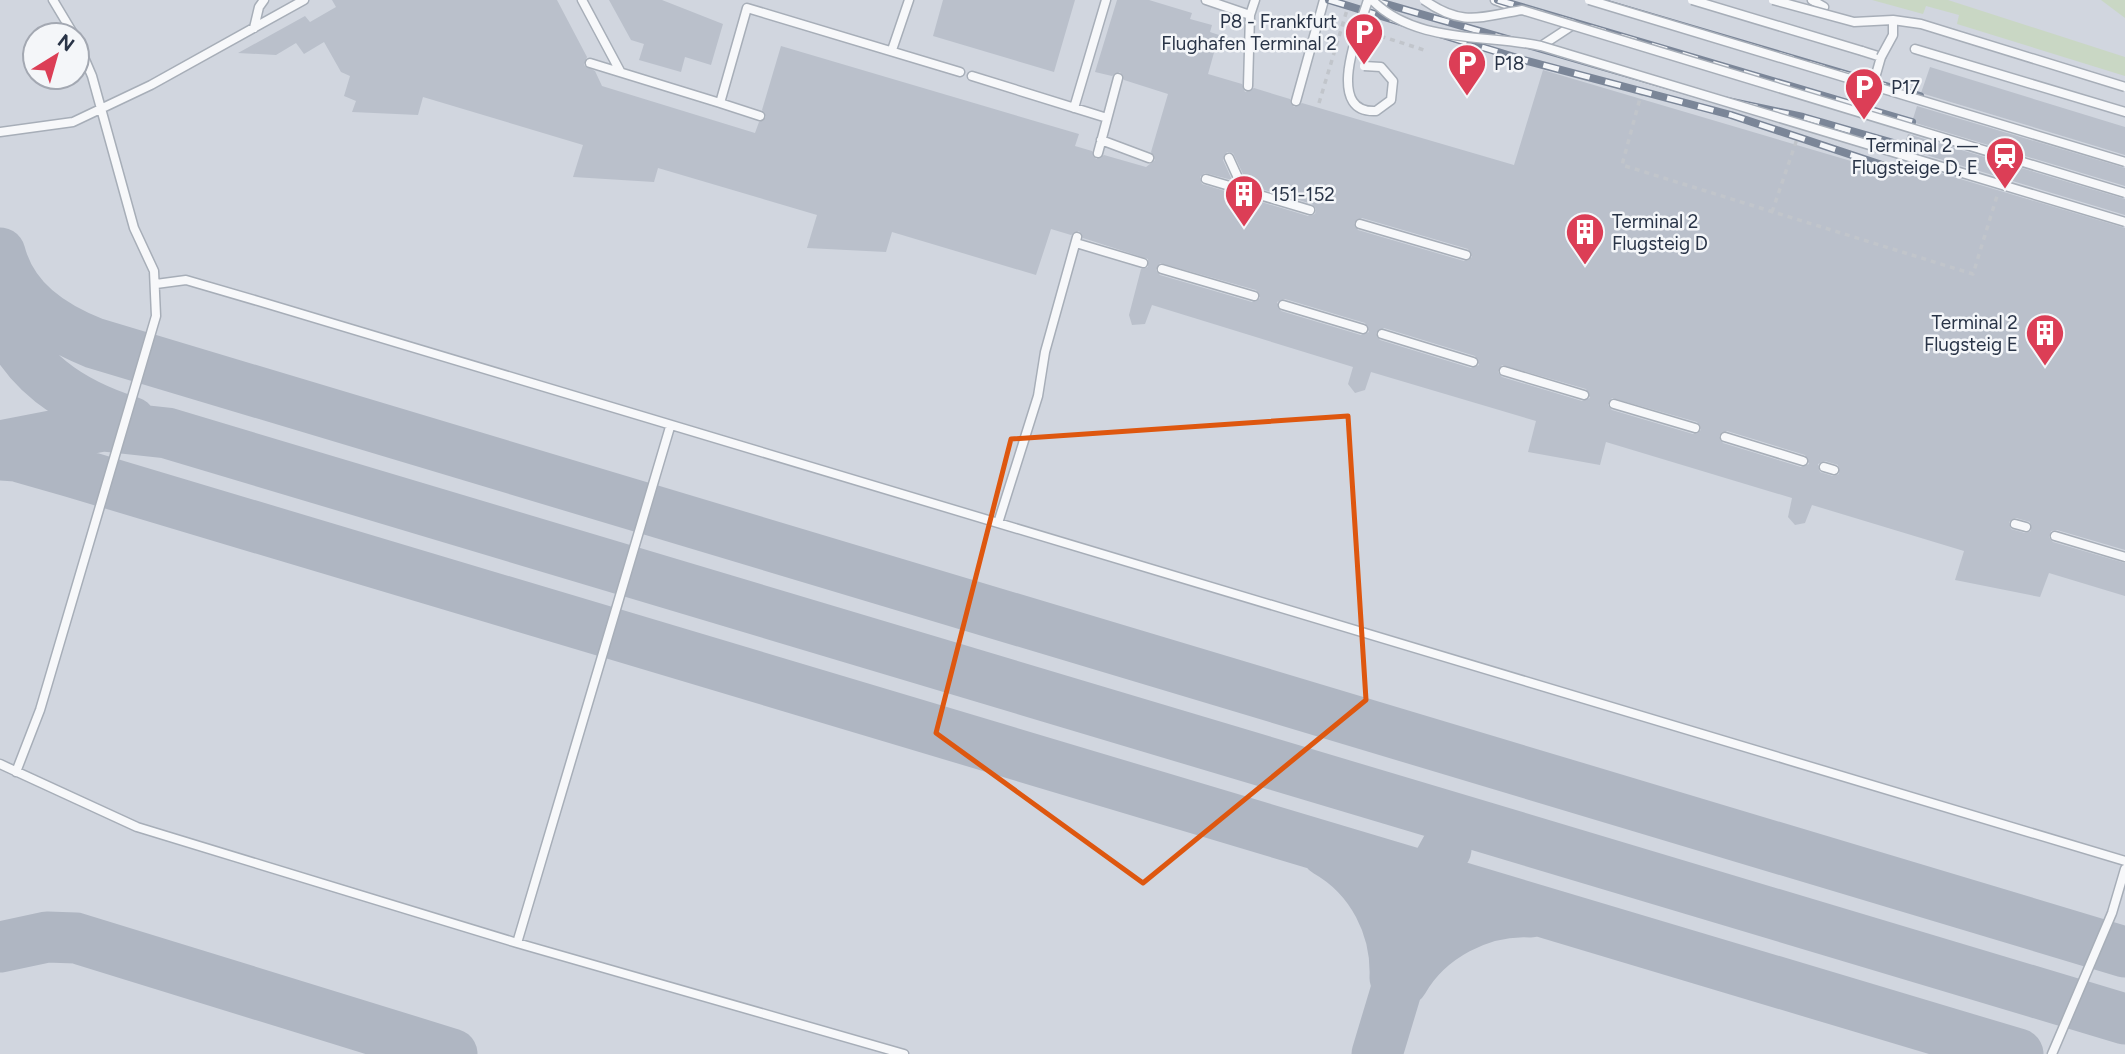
<svg xmlns="http://www.w3.org/2000/svg" width="2125" height="1054" font-family="Figtree,sans-serif">
<style>
.built{fill:#d1d6df;fill-rule:evenodd}
.green{fill:#c9d7c4}
.lines{fill:none;stroke-linecap:round;stroke-linejoin:round}
.taxiway{stroke:#afb6c2;stroke-width:51}
.building{fill:#bac0cb;fill-rule:evenodd}
.service-casing{stroke:#a7aeb8;stroke-width:11}
.path{stroke:#c1c5cb;stroke-width:3.5;stroke-dasharray:5 5;stroke-linecap:butt}
.service{stroke:#f7f8fa;stroke-width:8}
.rail-casing{stroke:#7b8698;stroke-width:8}
.rail{stroke:#f4f6f9;stroke-width:5;stroke-dasharray:16;stroke-linecap:butt}
.service-bridge-casing{stroke:#a7aeb8;stroke-width:11;stroke-linecap:butt}
.service-bridge{stroke:#f7f8fa;stroke-width:8}
.marked{fill:none;stroke:#de570f;stroke-width:5;stroke-linejoin:round}
.labels{text-anchor:middle;stroke-width:5;stroke-linejoin:round;paint-order:stroke}
.poi-label{font-size:19px;fill:#293447;stroke:#f4f6f9;text-anchor:start}
</style>
<rect width="100%" height="100%" fill="#e3e7ed"/>
<path class="built" d="M0,0H2125V1054H0ZM35,35H77V77H35Z"/>
<path class="green" d="M1872,0H1948L2125,57V76L1957,24L1959,15L1926,6L1923,14Z
M2101,0H2125V18Z"/>
<g class="lines">
<path class="taxiway" d="M0,253C12,300 51,326 94,343L2125,952
M0,307C19,370 71,403 131,422
M0,446L103,426L167,433L2125,1019
M0,455L16,456L72,472L2018,1054
M1326,851C1372,877 1397,927 1395,978
M0,947L47,937L76,938L452,1054
M1403,981C1428,937 1481,909 1531,912
M1377,1054L1430,878L1446,849"/>
</g>
<path class="building" d="M332,0H557L587,57L584,65L595,71L602,86L755,133L759,122L766,117L762,110L781,46L1079,134L1075,146L1092,151L1096,159L1104,155L1146,167L1155,160L1151,152L1168,94L1124,80L1120,72L1112,76L1095,72L1117,0H1149L1192,13L1190,19L1212,25L1210,32L1219,35L1208,74L1242,84L1245,92L1254,88L1290,99L1294,107L1302,103L1514,165L1543,70L1895,174L1900,161L2125,228V550L2057,530L2051,531L2049,537L2053,542L2125,563V596L2049,573L2040,597L1955,580L1964,551L1812,505L1805,523L1795,525L1788,517L1792,498L1606,442L1600,465L1528,452L1536,421L1371,372L1365,390L1355,393L1348,384L1353,367L1152,305L1145,324L1132,325L1129,315L1141,269L1148,267V259L1083,238L1079,231L1071,235L1051,229L1036,275L892,232L886,252L807,248L817,215L658,168L654,182L573,177L583,145L423,97L418,115L352,112L356,101L344,96L350,76L341,72L324,42L304,54L296,43L276,55L238,53L305,16L310,22L336,7ZM1227,152L1233,153L1244,176L1258,188L1312,204L1316,209L1315,214L1308,216L1202,184L1200,177L1205,173L1232,180L1223,160ZM1362,218L1468,249L1472,257L1464,261L1358,230L1354,223ZM1160,263L1256,290L1260,298L1252,302L1160,275L1156,270ZM1285,299L1365,323L1369,332L1361,335L1281,311L1277,302ZM1384,328L1475,356L1479,365L1471,368L1380,340L1376,333ZM1502,365L1586,389L1590,398L1582,401L1502,377L1498,372ZM1612,398L1697,422L1701,430L1693,434L1612,410L1608,405ZM1727,431L1805,455L1809,464L1801,467L1723,443L1719,436ZM1825,461L1838,465L1839,474L1833,476L1820,472L1818,464ZM2016,518L2030,522L2031,531L2025,533L2011,529L2009,522Z
M609,0H662L723,24L711,65L685,57L681,72L639,60L644,44L631,40Z
M943,0H1075L1054,72L933,36Z
M1930,67L2125,127V155L1921,93Z
M1917,106L2125,168V186L1912,122Z
M1908,134L2125,199V215L1903,148Z"/>
<g class="lines">
<g class="service-casing">
<path id="service" d="M53,0L74,35
M582,0L620,71
M1206,0L1250,15
M1495,0L1521,10
M1812,0L1824,7
M254,28L259,7L264,0
M1541,46L1573,25
M1915,49L2125,112
M892,50L909,0
M1862,51L1881,57L1873,85
M590,63L720,103
M972,76L1107,118
M1248,86L1250,15L1255,0
M1296,101L1324,0
M1074,108L1106,0
M760,116L720,103L747,8L960,72
M0,132L73,122L151,85L304,0
M1101,140L1149,158
M1098,153L1118,78
M1229,158L1239,180L1252,190
M1206,179L1310,210
M1360,224L1466,255
M1076,243L1143,263
M1162,269L1254,296
M156,284L186,280L258,301L2125,861
M1283,305L1363,329
M1382,334L1473,362
M1504,371L1584,395
M1614,404L1695,428
M1725,437L1803,461
M1824,467L1834,470
M998,523L1038,396L1045,352L1077,237
M2015,524L2026,527
M2055,536L2125,557
M0,764L137,827L517,943L904,1054
M16,772L40,710L156,316L154,271L134,228L92,76L77,41
M517,943L670,427
M2052,1054L2112,913L2125,869"/>
</g>
<path class="path" d="M1371,33L1424,50
M1642,91L1622,165L1973,274L1997,196
M1319,103L1350,0
M1772,212L1797,139"/>
<use href="#service" class="service"/>
<g class="rail-casing">
<path id="rail" d="M1329,0L1524,60L1731,115L1897,170
M1372,0L1704,96L1803,117L1904,146
M1498,0L1912,122
M1594,0L1920,96"/>
</g>
<use href="#rail" class="rail"/>
<g class="service-bridge-casing">
<path id="service-bridge" d="M1372,0C1415,44 1486,34 1541,46L2125,222
M1424,0C1462,27 1480,17 1522,10L2125,193
M1589,0L2125,162
M1692,0L1862,51
M1773,0L1854,22L1893,20L1921,24L2125,87
M1881,57L1893,35V20
M1364,66L1381,67L1393,81L1391,100L1376,111C1323,114 1360,26 1368,0"/>
</g>
<use href="#service-bridge" class="service-bridge"/>
</g>
<path class="marked" d="M1348,416L1366,700L1143,883L936,733L1011,439Z"/>
<defs>
<g id="parking-pin" transform="scale(2.0125)"><path d="M0 17L-7.5 6A9.5 9.5 0 1 1 7.5 6Z" fill="#dc3e56" stroke="#f4f6f9"/><path d="M-3.5-5.5H1a3.5 3.5 0 0 1 0 7H-1V5.5H-3.5ZM-1-3.4V-.6H.8a1.4 1.4 0 0 0 0-2.8Z" fill="#fff"/></g>
<g id="station-pin" transform="scale(2.0125)"><path d="M0 17L-7.5 6A9.5 9.5 0 1 1 7.5 6Z" fill="#dc3e56" stroke="#f4f6f9"/><path d="M-3-6H3Q5-6 5-4V2Q5 4 3 4L4.5 6H3L1.5 4h-3L-3 6H-4.5L-3 4Q-5 4-5 2V-4Q-5-6-3-6ZM-3.5-4v3h7v-3ZM-3.5 1v1.5H-2V1ZM2 1v1.5H3.5V1Z" fill="#fff"/></g>
<g id="building-pin" transform="scale(2.0125)"><path d="M0 17L-7.5 6A9.5 9.5 0 1 1 7.5 6Z" fill="#dc3e56" stroke="#f4f6f9"/><path d="M-4-6H4V6H1V3H-1V6H-4ZM-2.5-4.3h1.7v1.8h-1.7ZM.8-4.3h1.7v1.8H.8ZM-2.5-1h1.7V.8h-1.7ZM.8-1h1.7V.8H.8Z" fill="#fff"/></g>
</defs>
<g fill-rule="evenodd">
<use href="#parking-pin" x="1364" y="32"/>
<use href="#parking-pin" x="1467" y="63"/>
<use href="#parking-pin" x="1864" y="87"/>
<use href="#station-pin" x="2005" y="156"/>
<use href="#building-pin" x="1244" y="194"/>
<use href="#building-pin" x="1585" y="232"/>
<use href="#building-pin" x="2045" y="333"/>
</g>
<g class="labels">
<g class="poi-label">
<text x="1337" y="28" text-anchor="end">P8 - Frankfurt<tspan x="1337" dy="22">Flughafen Terminal 2</tspan></text>
<text x="1494" y="70">P18</text>
<text x="1891" y="94">P17</text>
<text x="1978" y="152" text-anchor="end">Terminal 2 —<tspan x="1978" dy="22">Flugsteige D, E</tspan></text>
<text x="1271" y="201">151-152</text>
<text x="1612" y="228">Terminal 2<tspan x="1612" dy="22">Flugsteig D</tspan></text>
<text x="2018" y="329" text-anchor="end">Terminal 2<tspan x="2018" dy="22">Flugsteig E</tspan></text>
</g>
</g>
<g transform="translate(56 56) rotate(37)"><circle r="33" fill="#f4f6f9" stroke="#a3a8b2" stroke-width="2"/>
<path d="M0-5L12 26L0 18L-12 26Z" fill="#dc3e56"/>
<text y="-10" font-size="19" font-weight="bold" text-anchor="middle" fill="#293447">N</text>
</g>
</svg>
